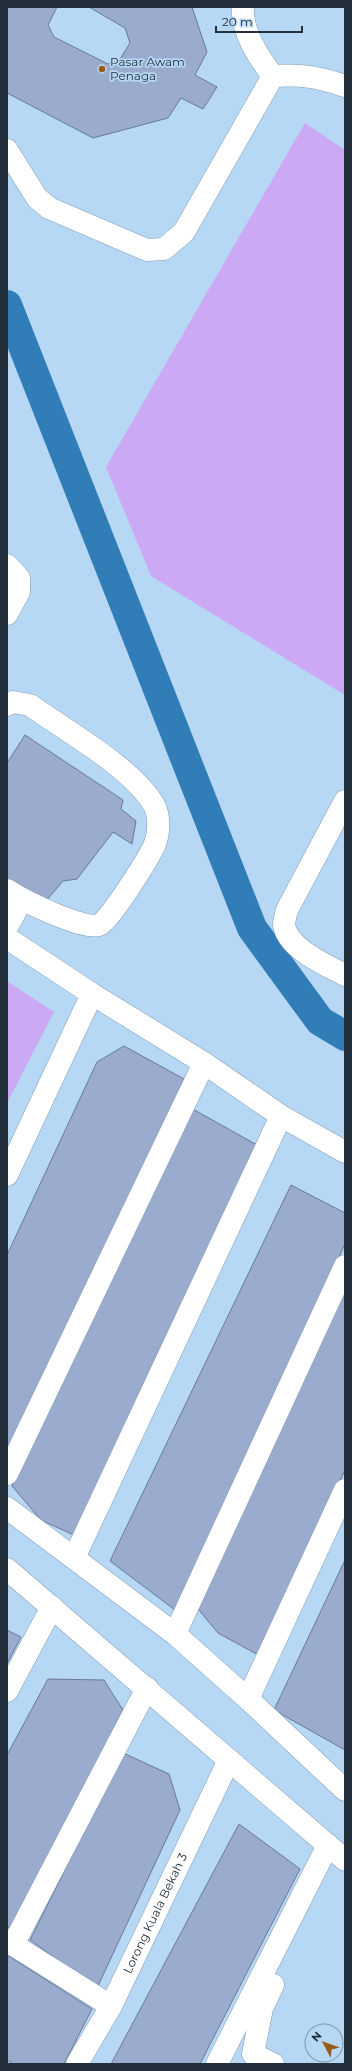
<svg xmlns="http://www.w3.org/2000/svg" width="352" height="2071" font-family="Montserrat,sans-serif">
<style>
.green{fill:#cca9f5}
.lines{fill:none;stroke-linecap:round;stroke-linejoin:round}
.canal{stroke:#307db7;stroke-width:30}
.building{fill:#9babce;stroke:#687899}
.minor-casing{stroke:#7d9db9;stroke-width:23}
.minor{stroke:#fff;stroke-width:22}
.poi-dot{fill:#955d18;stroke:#b7d8f5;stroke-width:1.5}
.labels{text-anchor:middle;stroke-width:3.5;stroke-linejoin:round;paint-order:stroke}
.poi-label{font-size:12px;fill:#23303c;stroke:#b7d8f5;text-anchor:start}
.street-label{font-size:12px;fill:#23303c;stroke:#b7d8f5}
</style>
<rect width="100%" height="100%" fill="#b7d8f5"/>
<path class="green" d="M305,123L345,150V695L151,576L106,467Z
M7,981L54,1012L7,1103Z"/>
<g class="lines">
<path class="canal" d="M7,305L252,928L320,1021L345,1036"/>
</g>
<path class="building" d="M7,7H57L48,25L54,37L108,64L120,59L130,43L125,28L89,7H192L207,52L195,75L217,87L203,109L181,98L168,118L93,138L7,93Z
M25,735L123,800L121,809L136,821L132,844L113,832L77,879L63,881L46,901L7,881V763Z
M124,1046L184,1079L7,1459V1255L97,1062Z
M189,1107L259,1146L78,1537L41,1520L12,1486Z
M291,1185L345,1213V1244L175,1610L110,1561Z
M345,1275V1470L260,1656L218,1633L193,1603Z
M345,1560V1750L274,1710Z
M7,1630L21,1637L7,1664Z
M48,1679L104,1680L123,1710L12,1930L7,1926V1755Z
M123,1753L169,1774L180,1810L97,1988L30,1940Z
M239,1824L300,1869L200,2064H111Z
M7,1955L92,2009L64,2064H13L7,2060Z"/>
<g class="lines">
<g class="minor-casing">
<g id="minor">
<path d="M243,7C241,32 259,58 273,76"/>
<path d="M273,76C302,74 318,77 345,86"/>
<path d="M7,150L37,198L49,208L147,250L164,249L184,232L273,76"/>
<path d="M7,565L19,578V592L7,614"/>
<path d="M7,705L13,702L30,705C66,731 133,768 154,805C160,816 159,833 155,844C150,856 109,922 99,925C82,930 22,900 7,890"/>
<path d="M345,801L287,910C286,914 284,921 284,925C288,949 326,965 345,975"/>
<path d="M7,927L22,900"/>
<path d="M7,938L92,994L204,1063L281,1116L345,1152"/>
<path d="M7,1175L92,994"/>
<path d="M7,1474L204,1063"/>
<path d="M7,1508L175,1634L248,1699L345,1790"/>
<path d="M74,1558L281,1116"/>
<path d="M7,1569L345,1860"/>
<path d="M175,1634L345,1266"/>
<path d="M7,1691L52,1607"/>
<path d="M248,1699L345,1490"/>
<path d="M7,1941L111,2006"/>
<path d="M13,1945L147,1688"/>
<path id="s1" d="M77,2064L111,2006L229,1760"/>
<path d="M217,2064L328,1845"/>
<path d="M273,2064L253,2054L262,2008L273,1985"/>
</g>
</g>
<use href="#minor" class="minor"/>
</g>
<circle class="poi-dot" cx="102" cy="69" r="4"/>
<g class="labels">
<g class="poi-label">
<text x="110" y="66">Pasar Awam<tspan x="110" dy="14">Penaga</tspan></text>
</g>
<g class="street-label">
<text dy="4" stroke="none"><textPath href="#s1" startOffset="170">Lorong Kuala Bekah 3</textPath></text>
</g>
</g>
<rect width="352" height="2071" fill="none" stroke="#23303c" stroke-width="16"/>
<g transform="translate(324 2043) rotate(311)"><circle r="19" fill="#b7d8f5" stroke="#7c95ab"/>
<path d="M0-3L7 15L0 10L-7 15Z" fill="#955d18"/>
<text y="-6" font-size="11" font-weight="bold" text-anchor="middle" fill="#23303c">N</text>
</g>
<path d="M216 26v6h86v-6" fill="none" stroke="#23303c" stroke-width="2"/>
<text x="222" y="26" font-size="12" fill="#23303c" stroke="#b7d8f5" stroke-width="3" paint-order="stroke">20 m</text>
</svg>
